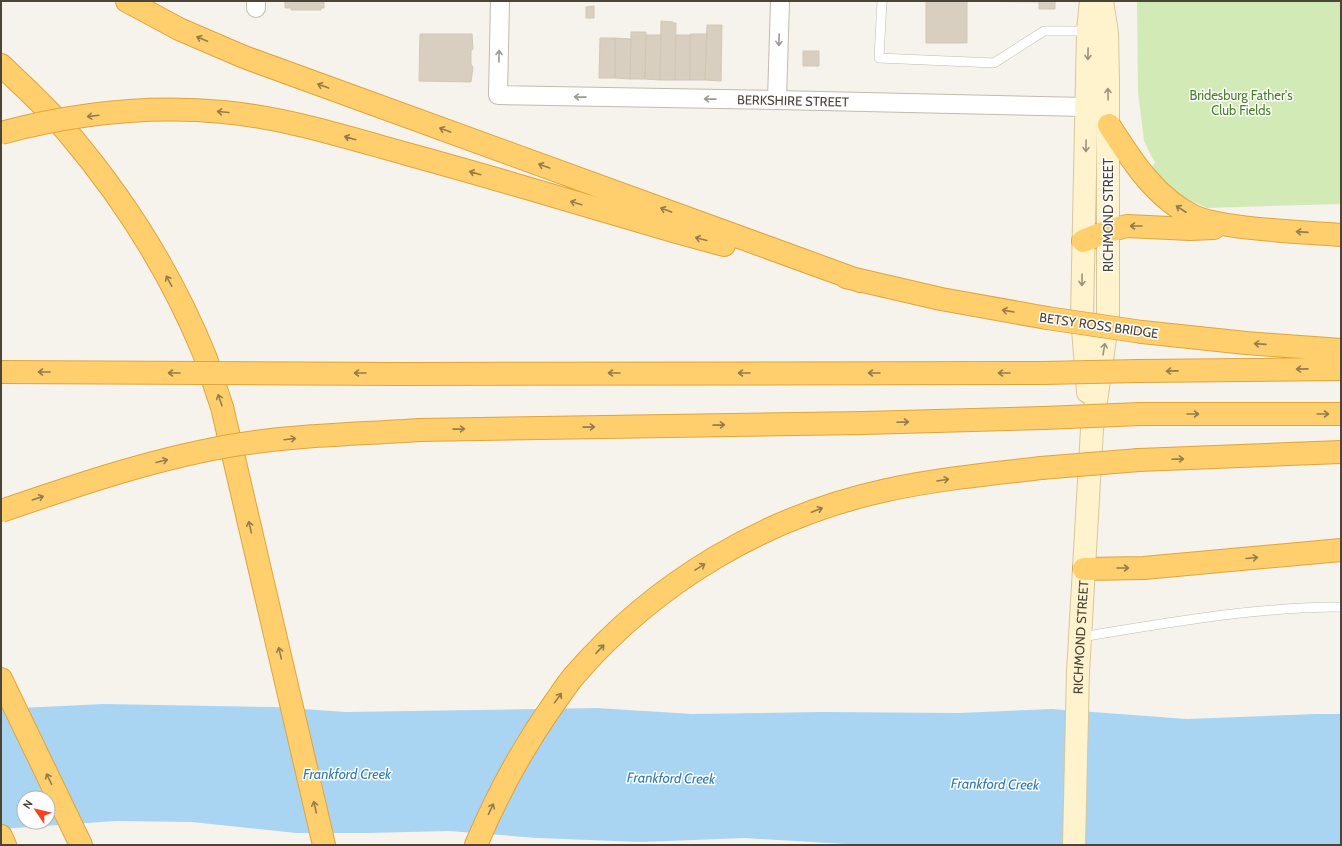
<svg xmlns="http://www.w3.org/2000/svg" width="1342" height="846" font-family="Cabin,sans-serif">
<style>
.green{fill:#d2eab5}
.water{fill:#a9d4f2;fill-rule:evenodd}
.building{fill:#d8cfc1;stroke:#d3c7b4}
.lines{fill:none;stroke-linecap:round;stroke-linejoin:round}
.service-casing{stroke:#c2bbae;stroke-width:10}
.minor-casing{stroke:#c2bbae;stroke-width:20}
.secondary-casing{stroke:#d6c79b;stroke-width:24}
.motorway-casing{stroke:#e0a43c;stroke-width:24}
.service{stroke:#fff;stroke-width:9}
.minor{stroke:#fff;stroke-width:18}
.secondary{stroke:#fff3cd;stroke-width:22}
.motorway{stroke:#ffcf6e;stroke-width:22}
.motorway-bridge-casing{stroke:#e0a43c;stroke-width:24;stroke-linecap:butt}
.motorway-bridge{stroke:#ffcf6e;stroke-width:22}
.oneway{stroke:#937c4e}
.oneway2{stroke:#9c9892}
.oneway3{stroke:#9c937c}
.labels{text-anchor:middle;stroke-width:3;stroke-linejoin:round;paint-order:stroke}
.park-label{font-size:13px;fill:#4a7f2a;stroke:#fff}
.street-label{font-size:13px;fill:#4b4439;stroke:#fff}
.water-label{font-size:14px;font-style:italic;fill:#2e7ab2;stroke:#fff}
</style>
<rect width="100%" height="100%" fill="#f6f3ec"/>
<path class="green" d="M1137,1H1341V204L1207,208L1174,193L1150,168L1155,163L1144,141L1138,92Z"/>
<path class="water" d="M103,704L274,707L346,712L597,708L692,714L821,712L959,713L1052,709L1187,719L1317,714H1341V845H863L744,838L641,842L538,838L449,831L368,833H296L192,822L116,821L1,829V709ZM24,798H48V822H24Z"/>
<path class="building" d="M285,1H324V8H321V10H291V8H285Z
M926,1H1055V9H1039V2L967,1V43H926Z
M594,6V18H586V7Z
M661,21L673,22V23H676L675,80H660Z
M707,25H722L721,81L705,80Z
M631,32H646L645,79H630Z
M420,34H472L473,49L471,51V65L473,67L471,82L419,81Z
M690,34H707L705,80H690Z
M646,35H661L660,80L645,79Z
M676,35H690V80H675Z
M600,38H615V78H599Z
M615,38L631,39L630,79L615,78Z
M803,51H819V66H803Z"/>
<g class="lines">
<g class="service-casing">
<path id="service" d="M882,1L879,58L994,63L1044,31H1088
M1080,637C1168,623 1252,607 1341,607"/>
</g>
<g class="minor-casing">
<g id="minor">
<path id="s1" d="M500,1L498,95L777,100L1087,107"/>
<path d="M256,8V1"/>
<path d="M777,100L780,1"/>
</g>
</g>
<g class="secondary-casing">
<g id="secondary">
<path d="M1088,392L1082,317L1088,31L1091,1"/>
<path id="s2" d="M1074,845L1078,672L1092,429L1108,318V80L1107,33L1102,1"/>
</g>
</g>
<g class="motorway-casing">
<path id="motorway" d="M127,1L179,29L244,57L860,281
M1,65C24,87 49,109 69,134C125,200 172,275 205,356C211,373 216,390 222,407L324,845
M1109,125C1131,159 1154,197 1193,216C1203,221 1216,223 1228,225C1265,231 1303,232 1341,235
M513,184L673,231L724,245
M1083,241L1108,231L1127,226L1190,229L1214,228
M846,277L941,299L1047,318
M1142,332L1246,343L1341,350
M1139,371L1341,369
M399,374L1043,373
M1140,414H1341
M420,430L864,423L1044,418
M1139,460L1341,452
M1084,569L1144,568L1341,550
M1,679L81,845
M1,836L5,845
M476,845C497,795 523,747 555,702C561,694 567,684 574,676C655,582 766,516 887,490C938,479 990,474 1041,468"/>
</g>
<use href="#service" class="service"/>
<use href="#minor" class="minor"/>
<use href="#secondary" class="secondary"/>
<use href="#motorway" class="motorway"/>
<g class="motorway-bridge-casing">
<path id="motorway-bridge" d="M1,133C72,114 149,105 223,112C277,117 329,132 382,147C425,159 469,171 513,184
M1047,318L1142,332
M1,372L399,374
M1043,373L1139,371
M1044,418L1140,414
M1041,468L1139,460
M1,511C80,484 159,457 241,444C300,435 360,434 420,430"/>
</g>
<use href="#motorway-bridge" class="motorway-bridge"/>
</g>
<defs><path id="oneway-shaft" d="M-6 0H5M1.5-3L5.5 0L1.5 3" fill="none" stroke-width="1.6" stroke-linecap="round" stroke-linejoin="round"/></defs>
<g class="oneway">
<use href="#oneway-shaft" transform="translate(202 39) rotate(-157)"/>
<use href="#oneway-shaft" transform="translate(323 86) rotate(-160)"/>
<use href="#oneway-shaft" transform="translate(223 112) rotate(-175)"/>
<use href="#oneway-shaft" transform="translate(93 116) rotate(173)"/>
<use href="#oneway-shaft" transform="translate(445 130) rotate(-160)"/>
<use href="#oneway-shaft" transform="translate(350 138) rotate(-164)"/>
<use href="#oneway-shaft" transform="translate(544 166) rotate(-160)"/>
<use href="#oneway-shaft" transform="translate(475 173) rotate(-164)"/>
<use href="#oneway-shaft" transform="translate(576 203) rotate(-163)"/>
<use href="#oneway-shaft" transform="translate(1181 209) rotate(-147)"/>
<use href="#oneway-shaft" transform="translate(666 210) rotate(-160)"/>
<use href="#oneway-shaft" transform="translate(1136 226) rotate(-180)"/>
<use href="#oneway-shaft" transform="translate(1302 232) rotate(-176)"/>
<use href="#oneway-shaft" transform="translate(701 239) rotate(-165)"/>
<use href="#oneway-shaft" transform="translate(169 281) rotate(-118)"/>
<use href="#oneway-shaft" transform="translate(1008 311) rotate(-170)"/>
<use href="#oneway-shaft" transform="translate(1260 344) rotate(-176)"/>
<use href="#oneway-shaft" transform="translate(1302 369) rotate(179)"/>
<use href="#oneway-shaft" transform="translate(1172 371) rotate(179)"/>
<use href="#oneway-shaft" transform="translate(44 372) rotate(-180)"/>
<use href="#oneway-shaft" transform="translate(174 373) rotate(-180)"/>
<use href="#oneway-shaft" transform="translate(360 373) rotate(-180)"/>
<use href="#oneway-shaft" transform="translate(614 373) rotate(180)"/>
<use href="#oneway-shaft" transform="translate(744 373) rotate(180)"/>
<use href="#oneway-shaft" transform="translate(874 373) rotate(180)"/>
<use href="#oneway-shaft" transform="translate(1004 373) rotate(180)"/>
<use href="#oneway-shaft" transform="translate(220 400) rotate(-109)"/>
<use href="#oneway-shaft" transform="translate(1193 414)"/>
<use href="#oneway-shaft" transform="translate(1323 414)"/>
<use href="#oneway-shaft" transform="translate(903 422) rotate(-2)"/>
<use href="#oneway-shaft" transform="translate(719 425) rotate(-1)"/>
<use href="#oneway-shaft" transform="translate(589 427) rotate(-1)"/>
<use href="#oneway-shaft" transform="translate(459 429) rotate(-1)"/>
<use href="#oneway-shaft" transform="translate(290 439) rotate(-7)"/>
<use href="#oneway-shaft" transform="translate(1178 459) rotate(-2)"/>
<use href="#oneway-shaft" transform="translate(162 461) rotate(-14)"/>
<use href="#oneway-shaft" transform="translate(943 480) rotate(-9)"/>
<use href="#oneway-shaft" transform="translate(38 498) rotate(-19)"/>
<use href="#oneway-shaft" transform="translate(817 510) rotate(-21)"/>
<use href="#oneway-shaft" transform="translate(250 527) rotate(-103)"/>
<use href="#oneway-shaft" transform="translate(1252 558) rotate(-5)"/>
<use href="#oneway-shaft" transform="translate(700 567) rotate(-32)"/>
<use href="#oneway-shaft" transform="translate(1123 568)"/>
<use href="#oneway-shaft" transform="translate(600 649) rotate(-47)"/>
<use href="#oneway-shaft" transform="translate(280 653) rotate(-103)"/>
<use href="#oneway-shaft" transform="translate(558 698) rotate(-54)"/>
<use href="#oneway-shaft" transform="translate(49 779) rotate(-116)"/>
<use href="#oneway-shaft" transform="translate(315 807) rotate(-103)"/>
<use href="#oneway-shaft" transform="translate(491 809) rotate(-64)"/>
</g>
<g class="oneway2">
<use href="#oneway-shaft" transform="translate(779 40) rotate(92)"/>
<use href="#oneway-shaft" transform="translate(499 56) rotate(-89)"/>
<use href="#oneway-shaft" transform="translate(580 97) rotate(-179)"/>
<use href="#oneway-shaft" transform="translate(710 99) rotate(-179)"/>
</g>
<g class="oneway3">
<use href="#oneway-shaft" transform="translate(1088 54) rotate(91)"/>
<use href="#oneway-shaft" transform="translate(1108 94) rotate(-91)"/>
<use href="#oneway-shaft" transform="translate(1086 146) rotate(91)"/>
<use href="#oneway-shaft" transform="translate(1082 280) rotate(91)"/>
<use href="#oneway-shaft" transform="translate(1104 349) rotate(-81)"/>
</g>
<g class="labels">
<g class="park-label">
<text x="1241" y="100">Bridesburg Father's<tspan x="1241" dy="15">Club Fields</tspan></text>
</g>
<g class="street-label">
<text dy="5" stroke="none"><textPath href="#s1" startOffset="389">BERKSHIRE STREET</textPath></text>
<text transform="translate(1108 215) rotate(-90)" y="5">RICHMOND STREET</text>
<text transform="translate(1099 325) rotate(8)" y="5">BETSY ROSS BRIDGE</text>
<text dy="5" stroke="none"><textPath href="#s2" startOffset="208">RICHMOND STREET</textPath></text>
</g>
<g class="water-label">
<text x="347" y="779">Frankford Creek</text>
<text transform="translate(671 778) rotate(1)" y="5">Frankford Creek</text>
<text transform="translate(995 784) rotate(1)" y="5">Frankford Creek</text>
</g>
</g>
<rect width="1342" height="846" fill="none" stroke="#4b4439" stroke-width="4"/>
<g transform="translate(36 810) rotate(305)"><circle r="19" fill="#ffffff" stroke="#b7b4b0"/>
<path d="M0-3L7 15L0 10L-7 15Z" fill="#fc3f1d"/>
<text y="-6" font-size="11" font-weight="bold" text-anchor="middle" fill="#4b4439">N</text>
</g>
</svg>
